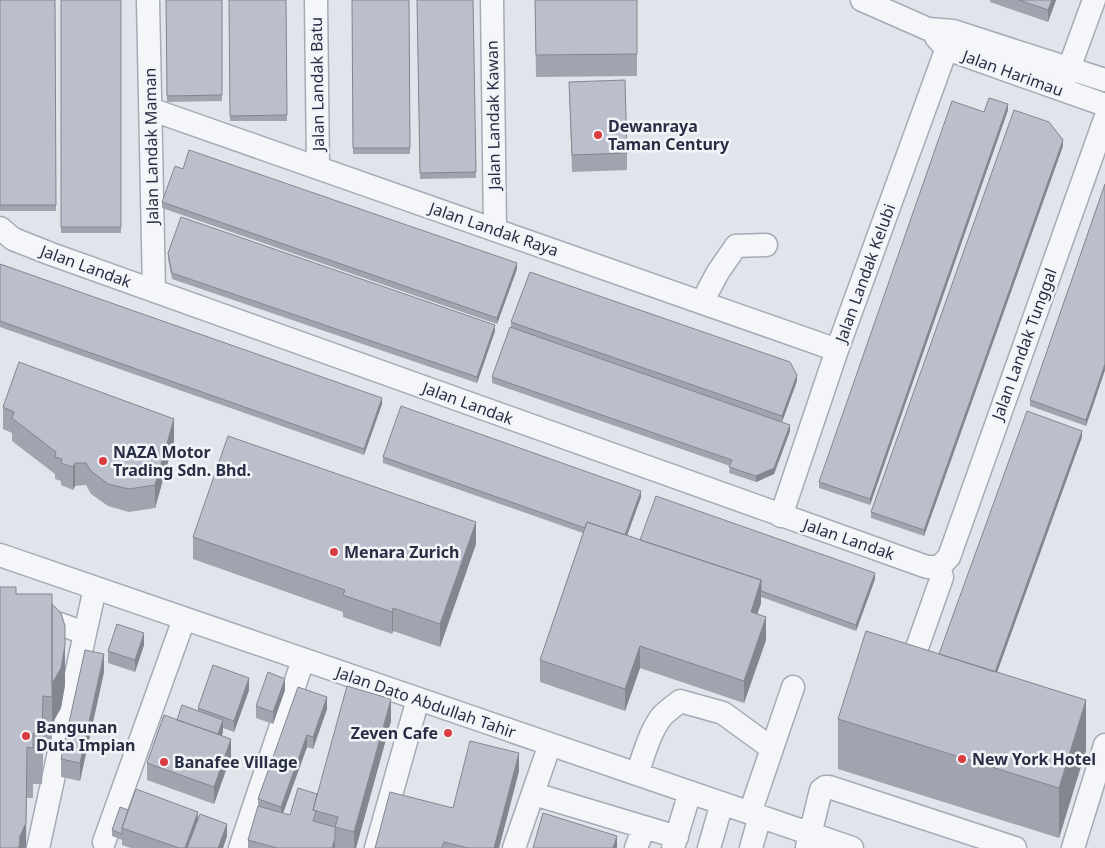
<svg xmlns="http://www.w3.org/2000/svg" width="1105" height="848" font-family="'Noto Sans',sans-serif">
<style>
.lines{fill:none;stroke-linecap:round;stroke-linejoin:round}
.minor-casing{stroke:#a6aab6;stroke-width:25}
.minor{stroke:#f5f6f9;stroke-width:22}
.wall{fill:#a1a4af}
.shaded-wall{fill:#83868f}
.building{fill:#bbbfcc;stroke:#83868f}
.poi-dot{fill:#da3d40;stroke:#f2f4f8;stroke-width:2}
.labels{text-anchor:middle;stroke-width:5;stroke-linejoin:round;paint-order:stroke}
.street-label{font-size:16px;fill:#282f45;stroke:#f2f4f8}
.poi-label{font-size:16px;font-weight:bold;fill:#282f45;stroke:#f2f4f8;text-anchor:start}
</style>
<rect width="100%" height="100%" fill="#e2e4eb"/>
<g class="lines">
<g class="minor-casing">
<path id="minor" d="M148,0L154,291
M316,0L318,168
M492,0L495,230
M862,0L928,29L953,31L1105,80
M936,37L946,48L958,53L1105,105
M1064,82L1094,0
M150,109L837,350
M0,228L13,239L51,254L927,567H939
M702,302L718,272L736,246L766,245
M781,516L837,350L953,31
M0,555L852,848
M939,567L949,557L1105,119
M0,603L85,633
M913,659L942,577L939,567
M637,774C644,755 649,733 662,716C667,711 674,706 680,701L723,713L771,748
M534,794L677,837
M750,813L793,687
M104,842L184,619
M807,847L821,790L825,787H829L1015,848
M38,848L95,588
M240,848L303,660
M376,848L418,699
M514,848L550,744
M636,848L644,827
M673,848L690,792
M709,848L722,803
M751,848L760,816
M1073,848L1105,745"/>
</g>
<use href="#minor" class="minor"/>
</g>
<path class="wall" d="M0,0H55L56,211H0Z
M61,0H121V233H61Z
M166,0H222V101L167,102Z
M229,0H286L287,121H230Z
M352,0H409L410,154H353Z
M417,0H473L476,178L420,179Z
M535,0H637V76L536,77Z
M990,0H1056L1048,22L990,2Z
M569,82L627,153V170L572,172Z
M1008,110L870,505L819,488V482L984,112Z
M1063,146L924,536L871,518V512Z
M1105,184V370L1086,426L1030,406V400Z
M162,202L517,269L497,324L162,208Z
M168,253L495,331L477,383L172,279L168,259Z
M0,264L382,404L364,455L0,327Z
M511,322L797,381L782,422L790,431L774,474L756,482L729,473L730,466L492,383V377L511,328Z
M3,407L174,441L155,508L129,512L108,506L91,494L86,485L75,486L73,490L61,485V481L55,479V474L12,441V433L3,429Z
M1082,437L997,672L1086,750L1059,838L838,769V719L939,654Z
M383,457L641,497L627,535L640,540L875,579L856,631L761,597V603L757,614L766,640L744,703L640,668L625,711L540,682V660L583,533L383,463Z
M193,537L476,544L440,647L393,631L392,634L343,617V612L193,559Z
M16,594L52,604L65,685L61,708L52,724V748L43,747L42,784H33V798H27Z
M144,645L135,672L108,663V651Z
M104,672L80,781L61,777V759Z
M249,690L234,732L223,728L222,735L231,756L214,804L147,780V763L177,720L198,711V708Z
M285,690L273,724L256,718V706Z
M327,709L313,749L307,747L283,813L290,815L317,794L391,721L356,848H248V840L258,806V799Z
M519,771L499,848H375L453,808Z
M128,810L198,818L227,836L223,848H131L122,845V840L112,836V830Z"/>
<path class="shaded-wall" d="M1052,0H1056L1048,22V10Z
M1008,104V110L870,505V499Z
M1063,140V146L924,536V530Z
M517,263V269L497,324V318Z
M495,325V331L477,383V377Z
M1105,364V370L1086,426V420Z
M797,375V381L782,422V416Z
M382,398V404L364,455V449Z
M174,419V441L155,508V485Z
M790,425V431L774,474L756,482V476Z
M1082,431V437L994,681V675Z
M75,463V486L73,490V467Z
M641,491V497L623,547V541Z
M476,522V544L440,647V624Z
M875,573V579L856,631V625Z
M761,580V603L751,634V612Z
M393,608V631L392,634V612Z
M766,617V640L744,703V681Z
M144,633V645L135,672V660Z
M65,645V685L61,708L52,724V685Z
M640,646V668L625,711V689Z
M104,654V672L80,781V763Z
M249,678V690L234,732V721Z
M285,679V690L273,724V712Z
M43,696V747L42,784Z
M327,697V709L313,749V737Z
M391,699V721L356,848H354V832Z
M1086,700V750L1059,838V788Z
M223,720V732L216,751V739Z
M307,735V747L281,819V807Z
M231,739V756L214,804V787Z
M27,747L26,848H19L20,836Z
M519,753V771L499,848H494Z
M198,812V830L191,848H185Z
M227,824V836L223,848H218Z
M617,836V848H613Z
M335,838V848H332Z"/>
<path class="building" d="M0,0H55L56,205H0Z
M61,0H121V227H61Z
M166,0H222V95L167,96Z
M229,0H286L287,115L230,116Z
M352,0H409L410,148H353Z
M417,0H473L476,172L420,173Z
M535,0H637V54L536,55Z
M1019,0H1052L1048,10Z
M625,80L627,153L572,155L569,82Z
M989,98L1008,104L870,499L819,482L952,101L984,112Z
M1014,110L1049,122L1063,140L924,530L871,512Z
M189,150L517,263L497,318L162,202L175,166L183,169Z
M1105,184V364L1086,420L1030,400Z
M181,217L495,325L477,377L172,273L168,253Z
M0,264L382,398L364,449L0,321Z
M530,272L790,362L797,375L782,416L511,322Z
M510,327L790,425L774,468L756,476L729,467L732,460L492,377Z
M19,362L174,419L155,485L129,489L108,484L91,471L86,463H75L73,467L61,463L62,459L55,457L56,452L12,418L14,412L3,407Z
M401,406L641,491L625,535L587,522L585,528L383,457Z
M1027,411L1082,431L995,672L939,654Z
M228,436L476,522L440,624L393,608L392,612L343,595L345,590L193,537Z
M656,496L875,573L856,625L761,591V580L640,540Z
M587,522L761,580L751,612L766,617L744,681L640,646L625,689L540,660Z
M0,587H16V594H52V697L43,696L42,733H33V748L27,747L26,823L20,836L19,848H0Z
M52,604L61,613L65,626V645L61,668L52,684Z
M117,624L144,633L135,660L108,651Z
M866,631L1086,700L1059,788L838,719Z
M85,650L104,654L80,763L61,759Z
M213,665L249,678L234,721L198,708Z
M268,672L285,679L273,712L256,706Z
M347,686L391,699L354,832L335,827L338,817L313,810Z
M298,687L327,697L313,737L307,735L281,807L258,799Z
M182,705L223,720L218,734L177,720Z
M164,715L231,739L214,787L147,763Z
M470,741L519,753L494,848H468L444,842L442,848H375L390,792L453,808Z
M298,788L317,794L313,810L316,811L313,821L335,827V838L332,848H277L248,840L258,806L290,815Z
M136,789L198,812L185,848H179L122,828Z
M120,807L128,810L122,828V834L112,830Z
M543,813L617,836L613,848H533Z
M200,814L227,824L218,848H187Z"/>
<g class="poi-dot">
<circle cx="598" cy="135" r="5"/>
<circle cx="103" cy="461" r="5"/>
<circle cx="334" cy="552" r="5"/>
<circle cx="448" cy="733" r="5"/>
<circle cx="26" cy="736" r="5"/>
<circle cx="962" cy="759" r="5"/>
<circle cx="164" cy="762" r="5"/>
</g>
<g class="labels">
<g class="street-label">
<text transform="translate(1013 73) rotate(20)" y="6">Jalan Harimau</text>
<text transform="translate(317 84) rotate(-91)" y="6">Jalan Landak Batu</text>
<text transform="translate(493 115) rotate(-91)" y="6">Jalan Landak Kawan</text>
<text transform="translate(151 146) rotate(-91)" y="6">Jalan Landak Maman</text>
<text transform="translate(494 229) rotate(19)" y="6">Jalan Landak Raya</text>
<text transform="translate(86 266) rotate(20)" y="6">Jalan Landak</text>
<text transform="translate(865 273) rotate(-70)" y="6">Jalan Landak Kelubi</text>
<text transform="translate(1024 344) rotate(-70)" y="6">Jalan Landak Tunggal</text>
<text transform="translate(468 403) rotate(20)" y="6">Jalan Landak</text>
<text transform="translate(849 539) rotate(19)" y="6">Jalan Landak</text>
<text transform="translate(426 702) rotate(19)" y="6">Jalan Dato Abdullah Tahir</text>
</g>
<g class="poi-label">
<text x="608" y="132">Dewanraya<tspan x="608" dy="18">Taman Century</tspan></text>
<text x="113" y="458">NAZA Motor<tspan x="113" dy="18">Trading Sdn. Bhd.</tspan></text>
<text x="344" y="558">Menara Zurich</text>
<text x="36" y="733">Bangunan<tspan x="36" dy="18">Duta Impian</tspan></text>
<text x="438" y="739" text-anchor="end">Zeven Cafe</text>
<text x="972" y="765">New York Hotel</text>
<text x="174" y="768">Banafee Village</text>
</g>
</g>
</svg>
